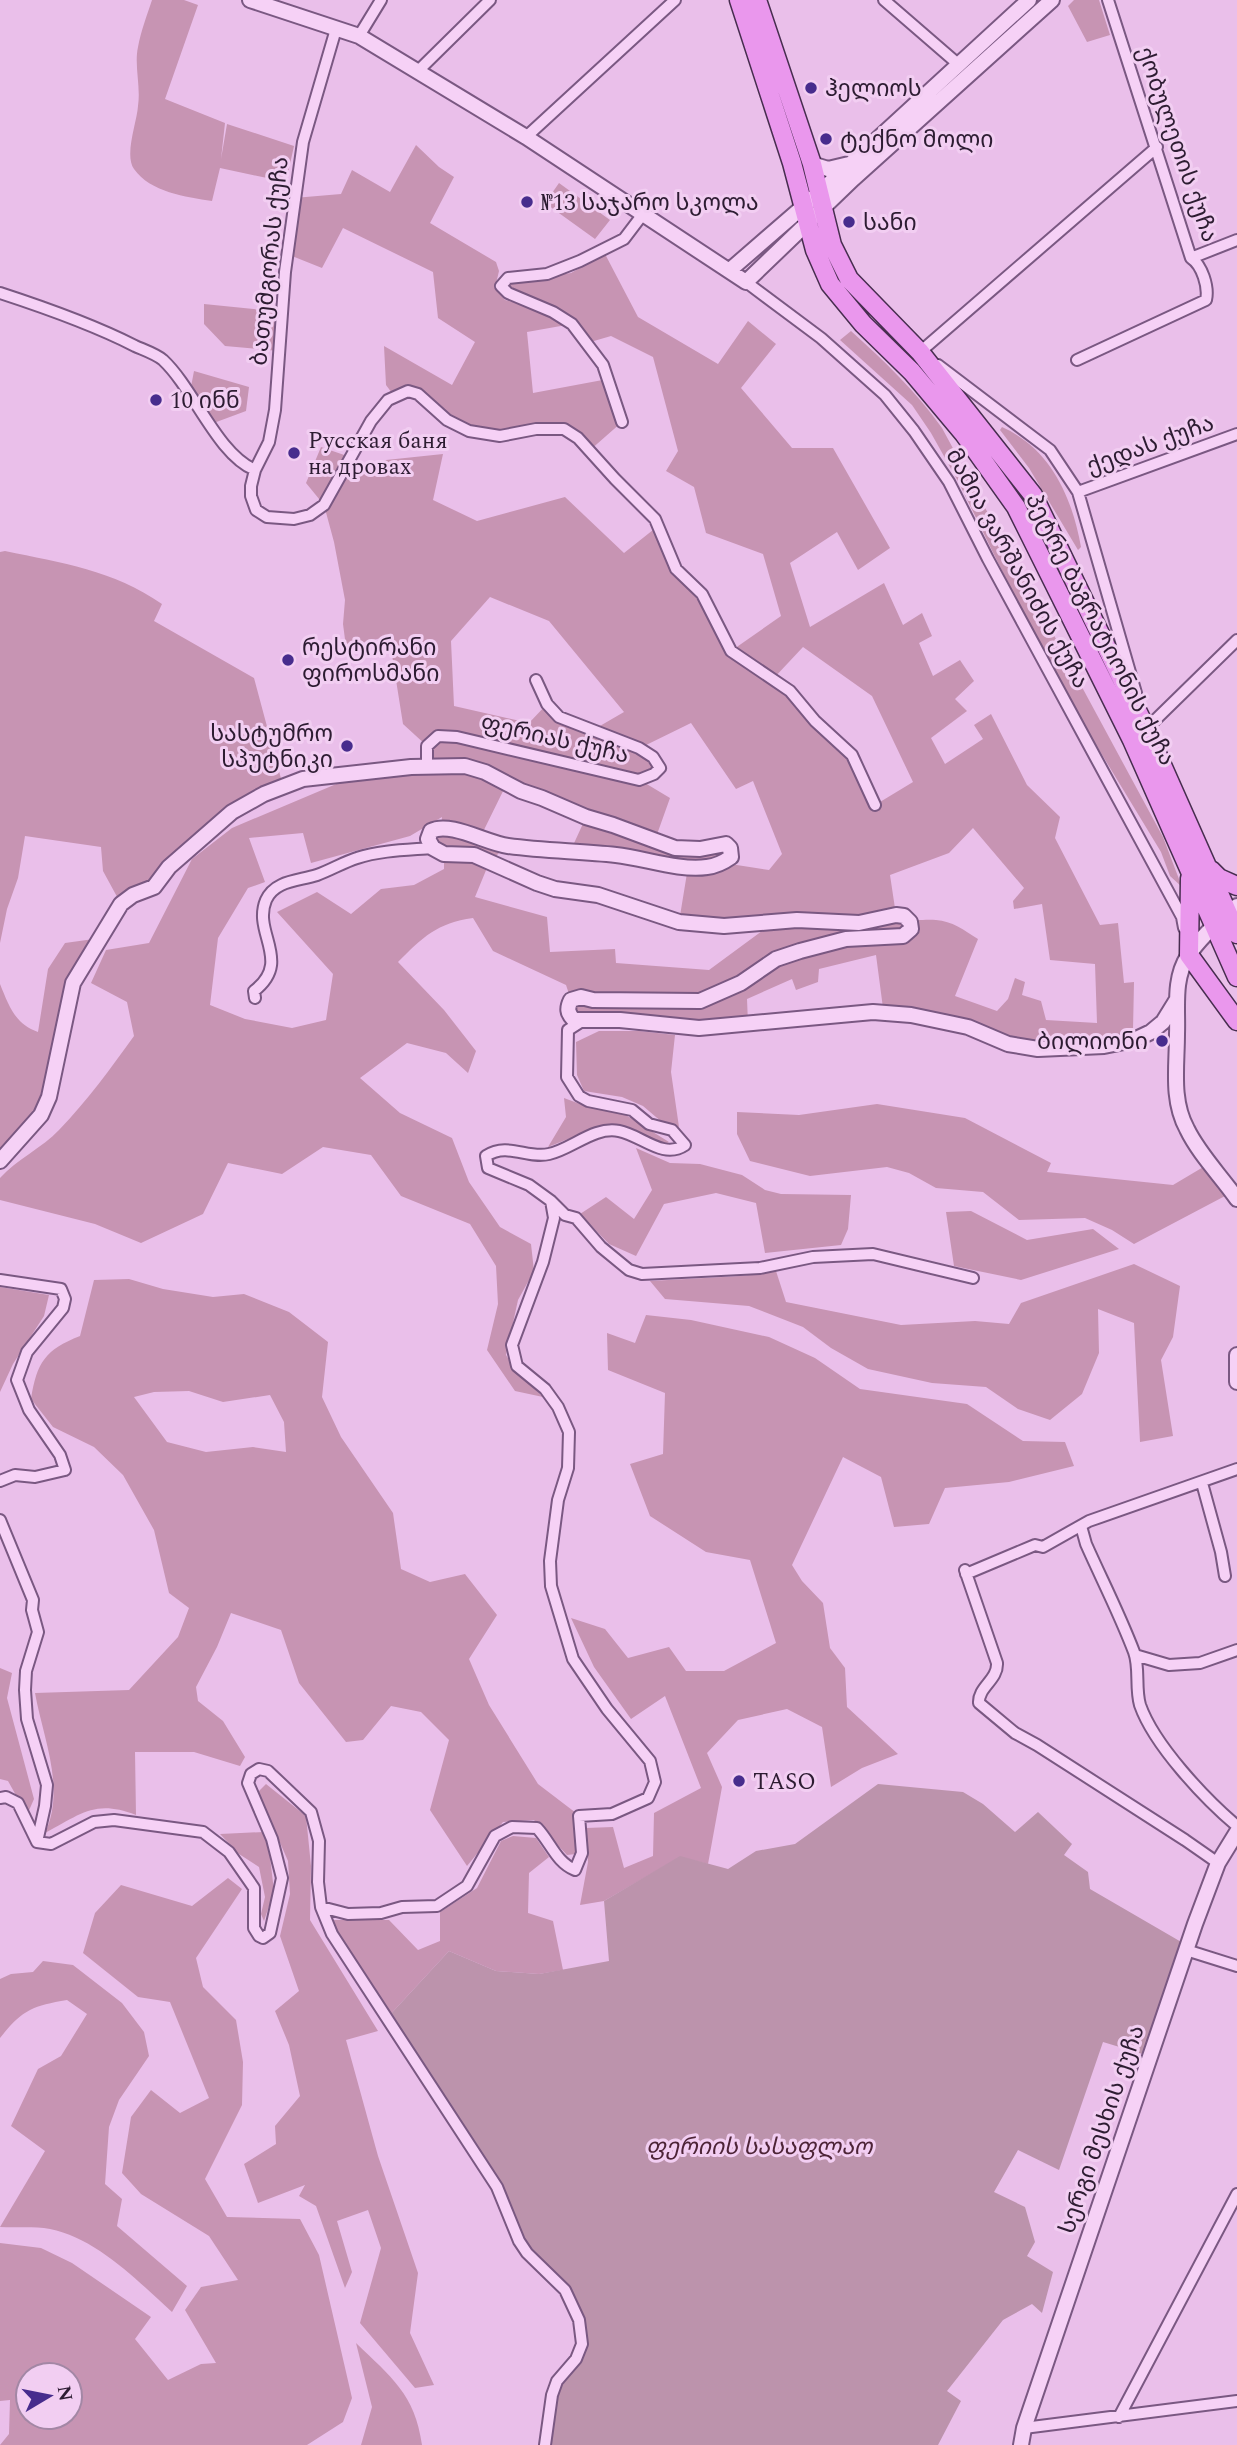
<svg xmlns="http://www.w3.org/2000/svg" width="1237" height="2445" font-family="Spectral,'Noto Sans Georgian',serif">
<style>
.green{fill:#c794b3;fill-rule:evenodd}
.cemetery{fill:#bc93ac}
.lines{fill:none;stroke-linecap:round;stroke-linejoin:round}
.minor-casing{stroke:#7a5882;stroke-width:14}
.tertiary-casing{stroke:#7a5882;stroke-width:18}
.primary-casing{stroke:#472d4f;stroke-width:21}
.minor{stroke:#f6d1f6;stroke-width:10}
.tertiary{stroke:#f6d1f6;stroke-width:14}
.primary{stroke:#ea97ed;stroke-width:18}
.poi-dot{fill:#472c8d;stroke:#f2cef2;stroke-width:2.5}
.labels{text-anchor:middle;stroke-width:6;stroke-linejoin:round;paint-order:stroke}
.poi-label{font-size:23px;fill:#2d1c32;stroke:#f2cef2;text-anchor:start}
.street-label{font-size:23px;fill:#2d1c32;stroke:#f2cef2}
.park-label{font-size:23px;font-style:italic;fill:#4d2437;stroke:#f2cef2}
</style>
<rect width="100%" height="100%" fill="#eabfea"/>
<path class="green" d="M152,0H184L198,5L165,99L225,123L221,159L227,124L294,146L286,182L220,168L212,201C186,197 150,192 134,169C124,155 137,122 138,106C141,86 134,66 138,47C141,31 147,15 152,0Z
M1074,0H1099L1110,35L1087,42L1068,6Z
M416,145L439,167L454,177L430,223L496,262L499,271L495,288L505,300L550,311L504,285L509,282L571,273L605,254L638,317L718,364L748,321L776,344L741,388L792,448H833L890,548L858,570L837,532L790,563L810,627L884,583L903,625L922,613L932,636L919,643L933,676L960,660L974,681L955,699L967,711L931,738L945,764L983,739L974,725L991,714L1027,785L1060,817L1055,838L1100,925L1118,923L1124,983L1134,982L1133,1030L1102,1041L1040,1045L883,1008L876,955L819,969L818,982L796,990L792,979L747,999L748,1023L574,1020L571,1000L566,985L493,951L473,918C437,923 423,937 398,962L444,1010L476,1051L468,1073L446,1053L407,1043L360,1078L400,1113L452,1138L469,1182L500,1227L531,1244L534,1271L518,1300L506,1355L517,1373L543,1397L515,1391L487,1350L498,1304L496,1266L470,1224L401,1196L371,1155L323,1147L282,1174L228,1163L203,1214L141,1243L95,1224L0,1200V1178C17,1159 42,1148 59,1130C87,1101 111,1068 134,1036L127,1002L91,983L106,950L149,943L192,859L232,828L341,782V774L427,765V746L403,724L389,636L346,647L343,624L345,600L334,542L324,505L306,483L321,447L350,457L377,474L386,460L443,454L433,500L477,521L565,497L624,553L658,526L676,569L702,594L731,651L781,616L763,554L706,533L694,487L666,471L678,451L653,357L611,336L587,343L572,324L527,332L533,393L608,379L622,422L589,451L564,429L500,436L469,431L418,394L395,397L386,385L384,346L452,385L475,342L438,318L433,272L343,228L322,268L287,254L294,198L341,194L352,170L390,192ZM490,597L549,621L624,712L593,730L547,704L529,723L454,706L451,641ZM803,647L872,696L913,782L875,805L852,755L773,679ZM691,723L736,789L753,781L782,854L769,870L724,863L726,844L655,840L670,798L640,780L660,768L640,748ZM507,783L586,817L570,852L688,867L679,922L773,923L709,970L616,963L615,949L550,952L547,917L475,897L489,863L506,846L480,838ZM442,817L441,827L428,839L444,854V869L414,885L381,889L351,914L317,892L277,912L333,974L326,1020L292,1028L245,1019L210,1005L218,938L248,888L265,882L249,838L303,833L311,863L410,836ZM973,828L1024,888L1013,901L1014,909L1042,904L1050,960L1095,964L1097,1023L1046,1020L1041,1001L1022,995L1025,982L1015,978L1008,999L997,1011L955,996L978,939C964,930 952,921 936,920C918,919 913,923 896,915L890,875L949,853Z
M559,183L610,220L595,239L545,203Z
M204,304L282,312L279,351L225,346L204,324Z
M851,331C884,361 916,391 942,428L1163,837L1182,887L1170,876L1161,852L1084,725L1004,575L959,483L931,433L912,405L840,340Z
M194,371L249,387L246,411L211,424L190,392Z
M1002,427C1051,449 1072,497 1081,547L1078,550L1029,468L1000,430Z
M5,551C62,563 113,570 162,604L154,621L254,678L283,786L264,794L121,904L103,871L101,847L25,836L18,878L7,909L0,943V552Z
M101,938L83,968L49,1097L0,1161V984C9,1006 15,1024 38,1032L48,969L65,943Z
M599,1031H639L675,1035L671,1072L679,1127L663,1123L643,1106L622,1097L584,1091L577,1075L576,1042Z
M564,1098L588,1107L624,1114L669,1142L664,1145L624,1127L588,1131L548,1147L566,1117Z
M877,1104L965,1118L1051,1163L1047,1172L1173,1185L1205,1166L1225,1196L1134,1244L1112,1230L1085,1218L1019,1220L983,1192L936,1188L909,1173L887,1167L810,1176L750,1161L737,1134V1112L799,1115Z
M636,1148L670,1163L700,1164L742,1175L765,1190L781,1194L851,1195L848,1229L841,1245L765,1253L756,1203L716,1193L664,1204L636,1256L609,1244L580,1214L606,1197L634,1219L652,1190Z
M971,1211L1027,1240L1093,1229L1119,1249L1021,1280L954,1266L946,1212Z
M1134,1264L1180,1286L1173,1337L1161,1360L1173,1436L1140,1442L1134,1323L1098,1309L1099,1353L1082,1394L1050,1420L1018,1409L986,1387L932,1383L868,1369L831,1348L803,1327L749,1306L665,1299L650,1281L741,1276L776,1271L786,1302L901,1325L975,1321L1009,1324L1021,1303Z
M129,1279L163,1289L213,1297L244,1294L289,1312L328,1342L322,1397L341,1437L393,1513L401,1569L430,1582L465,1574L497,1615L469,1659L489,1705L538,1784L576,1813V1854L567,1855L534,1820L503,1822L467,1866L430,1810L449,1740L421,1712L391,1706L363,1740L346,1742L299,1683L281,1630L231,1613L217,1647L196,1687L198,1701L223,1721L245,1757L240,1766L194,1752H135L136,1815C95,1799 81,1814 45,1833C66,1788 43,1738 35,1693L129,1690L178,1637L189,1608L169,1593L154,1530L123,1475L94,1447L53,1427L31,1399C37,1362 45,1350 80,1336L94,1280ZM189,1391L223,1402L270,1395L284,1422L286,1452L253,1447L206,1452L167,1442L134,1397L154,1392Z
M0,1287L49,1295L44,1316L13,1364L0,1392Z
M646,1315L691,1320L769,1337L815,1358L860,1389L967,1404L1023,1441L1065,1442L1074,1466L1009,1482L945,1488L929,1524L894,1527L881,1477L843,1457L792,1565L802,1581L823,1603L830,1648L845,1668L847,1707L898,1754L862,1768L831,1787L822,1727L787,1709L738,1720L707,1753L722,1787L708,1864L680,1857L604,1901L580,1905L588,1862L586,1828L613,1827L624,1868L653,1856L654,1813L701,1788L665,1696L631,1719L594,1667L571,1618L605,1629L628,1658L669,1647L686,1671H724L776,1643L750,1560L706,1552L650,1516L630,1464L663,1454L665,1393L608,1370L607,1333L635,1343Z
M0,1668L12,1673L7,1698L34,1799L27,1815L8,1781L0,1779Z
M266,1784L306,1816L311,1866L310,1920L378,2031L346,2040L378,2156L418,2273L410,2333L434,2385L415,2388L360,2323L381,2248L368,2210L337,2221L352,2272L345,2288L316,2206L299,2196L305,2185L258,2203L244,2164L276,2144L275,2126L300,2096L289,2045L275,2011L299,1991L280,1936L290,1894L288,1861L258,1792Z
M264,1832L270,1857L274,1891L264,1921L261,1914L265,1897L259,1867L239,1854L220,1834Z
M513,1836L536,1838L549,1857L529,1873L528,1913L553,1921L563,1970L539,1974L496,1971L449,1951L387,2018L329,1920H389L418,1950L440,1941V1912L477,1888L501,1841Z
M228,1878L242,1889L196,1958L203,1987L236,2020L243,2062L242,2105L205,2179L227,2217L300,2219L319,2255L352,2398L343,2422L307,2445H0L9,2434L10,2400L0,2401V2243L41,2248L72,2263L151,2317L135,2339L168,2380L201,2364L216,2363L185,2310L201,2287L238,2280L209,2236L141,2194L122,2173L131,2117L151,2090L180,2113L209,2098L170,2002L138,1997L83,1953L95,1913L121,1885L192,1906ZM70,2375V2417H28V2375Z
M43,1961L73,1965L122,2003L144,2032L149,2056L119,2100L109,2127L105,2184L122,2199L117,2226L187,2286L172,2312C138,2281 96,2238 50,2229C34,2226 16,2228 0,2227L45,2151L11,2126L38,2069L61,2056L87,2014L67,2000C32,2006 22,2010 0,2038V1979L11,1974L33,1972Z
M356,2343C391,2377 415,2394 422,2445H361L372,2407Z"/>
<path class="cemetery" d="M878,1784L963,1792L983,1804L1015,1832L1038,1812L1072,1844L1064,1855L1088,1872L1090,1889L1183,1943L1146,2055L1103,2042L1059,2170L1018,2150L994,2192L1025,2207L1035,2242L1027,2256L1053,2272L1042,2313L1032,2304L1003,2320L947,2391L961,2401L938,2445H547L555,2396L583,2345L573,2301L529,2253L499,2186L387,2018L449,1951L496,1971L539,1974L609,1961L604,1901L680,1856L728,1869L756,1851L795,1844Z"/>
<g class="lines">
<g class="minor-casing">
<path id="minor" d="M884,0L958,64
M336,29L303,142L285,272L275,410L269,442L255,470L251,486V496L256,510L267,517L294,519L310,515L324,505L371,421L388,400L408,391L418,394L447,420L469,431L500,436L536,429H564L578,438L615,479L655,519L676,569L702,594L731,651L790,691L815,721L852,755L875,805
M359,36L381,0
M419,70L490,0
M526,137L675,0
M1191,258L1237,240
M746,282L821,338L885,395L914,431L949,482L988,559L1182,917L1184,928
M0,293C46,308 92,324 135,346C144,350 156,354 163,360C194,389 217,454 255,470
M925,356L920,352L1157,147
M1077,360L1206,300C1209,287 1202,265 1191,258L1108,0
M938,365L1050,450L1078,492L1136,693
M622,422L603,365L572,324L553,312L508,293L501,286L508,278L547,274L580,261L624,239L643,214
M1078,492L1237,434
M1145,726L1146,729L1237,640
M427,766V746L438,736L457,737L639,780L654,774L660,768L653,757L639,748L559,717L547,704L536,680
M255,998L254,991C293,961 252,933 266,900C275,880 299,881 317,875C331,870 344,862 357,858C381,850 409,850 433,848
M582,1021L568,1030L567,1077L579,1096L588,1101L632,1110L649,1124L672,1130L685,1145C663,1160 641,1135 619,1131C594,1126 572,1149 549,1154C527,1159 508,1142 486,1156L488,1168L529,1185L551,1201L565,1215L576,1218L601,1247L629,1270L642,1274L760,1268L813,1257L873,1254L973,1278
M0,1280L61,1289L65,1299L63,1308L27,1352L17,1380L29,1410L60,1455L65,1470L35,1477L15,1475L0,1481
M1202,1483L1221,1552L1225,1576
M0,1520L33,1600L32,1610L38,1632L26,1671L25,1690L27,1719L47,1785L45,1806L37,1842
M1081,1526L1086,1544C1102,1580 1120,1615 1134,1652C1140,1668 1135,1688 1140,1705C1154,1745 1205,1799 1237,1826
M965,1570L997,1663C998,1680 978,1687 979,1703L1015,1733L1037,1745L1185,1840L1218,1863
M966,1574L1035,1545L1043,1547L1089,1521L1237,1469
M1135,1655L1169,1665L1200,1663L1237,1650
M0,1798L6,1797L18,1803L37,1842L51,1844L94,1822L114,1820L203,1832L229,1852L254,1888V1928L259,1936L263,1938L270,1933L282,1878L272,1839L248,1783L251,1774L259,1769L268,1771L311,1812L319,1841L318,1882L321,1907L332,1934L497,2187L519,2241L527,2253L565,2290L579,2320L582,2344L576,2359L557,2381L552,2395L545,2445
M321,1907L348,1914L381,1913L402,1907L437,1906L467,1886L495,1836L512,1827L537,1828C551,1843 556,1862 575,1870L582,1853L579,1816L612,1814L648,1798L655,1782L650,1761L607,1709L573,1659L551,1586L550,1561L558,1500L568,1468L569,1432L558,1407L545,1389L517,1366L512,1345L543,1262L554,1218L551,1201
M1186,1950L1237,1966
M1119,2417L1237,2194
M1024,2428L1237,2401"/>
</g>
<g class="tertiary-casing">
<path id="tertiary" d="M250,0L359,36L526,137L746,282L853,179L1052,0
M812,164L828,169L849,164
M730,270L820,192L1029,0
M1237,906C1221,919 1199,939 1188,956C1173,979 1178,1008 1177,1034C1177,1066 1171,1100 1187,1129C1199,1154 1221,1176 1237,1199
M0,1161L41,1115L49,1097L73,983L121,904L133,895L154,887L169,867L232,812L264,794L303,779L411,767L465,766L485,772L521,791L542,798L586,817L613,825L675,848L700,849L726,844L730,848L731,857C724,862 716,866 707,867C679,871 644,858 616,855C580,851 544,851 508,846C486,843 450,821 431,831L428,839L433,848L444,854L474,855L537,883L555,889L598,895L679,922L724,926L797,920L859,923L896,915L904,916L910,922L911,929L903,936L846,939L800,951L776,959L741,983L700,1001L593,1000L581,997L571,1000C567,1008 567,1013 574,1020H620L699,1028L873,1012L911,1015L968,1027L1008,1044L1038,1049L1104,1046L1134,1040L1151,1032L1163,1022L1176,1001
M1237,1355V1382
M1021,2445L1024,2428L1195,1924L1218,1863L1237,1832"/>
</g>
<g class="primary-casing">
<path id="primary" d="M739,0L792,163L815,250L830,284L863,324L912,372L964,434L1016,507L1132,740L1237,977
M757,0L812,164L832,245L849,279L920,352L1033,495L1146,729L1237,934
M1211,870L1219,878L1237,886
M1190,878L1189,955L1237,1021"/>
</g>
<use href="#minor" class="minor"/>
<use href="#tertiary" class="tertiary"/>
<use href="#primary" class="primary"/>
</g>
<g class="poi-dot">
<circle cx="811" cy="88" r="7"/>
<circle cx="826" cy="139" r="7"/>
<circle cx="527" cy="202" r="7"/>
<circle cx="849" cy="222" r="7"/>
<circle cx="156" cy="400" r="7"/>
<circle cx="294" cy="453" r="7"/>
<circle cx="288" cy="660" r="7"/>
<circle cx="347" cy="746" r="7"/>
<circle cx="1162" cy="1041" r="7"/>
<circle cx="739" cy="1781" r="7"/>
</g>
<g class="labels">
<g class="poi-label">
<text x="825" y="96">ჰელიოს</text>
<text x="840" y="147">ტექნო მოლი</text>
<text x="541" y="210">№13 საჯარო სკოლა</text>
<text x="863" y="230">სანი</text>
<text x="170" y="408">10 ინნ</text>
<text x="308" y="448">Русская баня<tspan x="308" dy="26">на дровах</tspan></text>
<text x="302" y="655">რესტირანი<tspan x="302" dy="26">ფიროსმანი</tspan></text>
<text x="333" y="741" text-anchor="end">სასტუმრო<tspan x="333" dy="26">სპუტნიკი</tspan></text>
<text x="1148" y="1049" text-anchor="end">ბილიონი</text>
<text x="753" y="1789">TASO</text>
</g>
<g class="street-label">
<text transform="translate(1178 144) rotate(71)" y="8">ქობულეთის ქუჩა</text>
<text transform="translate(269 261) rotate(-84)" y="8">ბათუმგორას ქუჩა</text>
<text transform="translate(1150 444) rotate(-20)" y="8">ქედას ქუჩა</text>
<text transform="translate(1018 568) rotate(61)" y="8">მამია ვარშანიძის ქუჩა</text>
<text transform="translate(1101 629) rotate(63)" y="8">პეტრე ბაგრატიონის ქუჩა</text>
<text transform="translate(555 738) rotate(13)" y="8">ფერიას ქუჩა</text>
<text transform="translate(1101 2129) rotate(-71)" y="8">სერგი მესხის ქუჩა</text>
</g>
<g class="park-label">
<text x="759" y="2154">ფერიის სასაფლაო</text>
</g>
</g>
<g transform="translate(49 2396) rotate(80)"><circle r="33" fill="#f2cef2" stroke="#a387a5" stroke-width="2"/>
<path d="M0-5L12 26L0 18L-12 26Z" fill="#472c8d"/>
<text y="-10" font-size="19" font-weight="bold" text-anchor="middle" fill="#2d1c32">N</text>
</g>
</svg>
